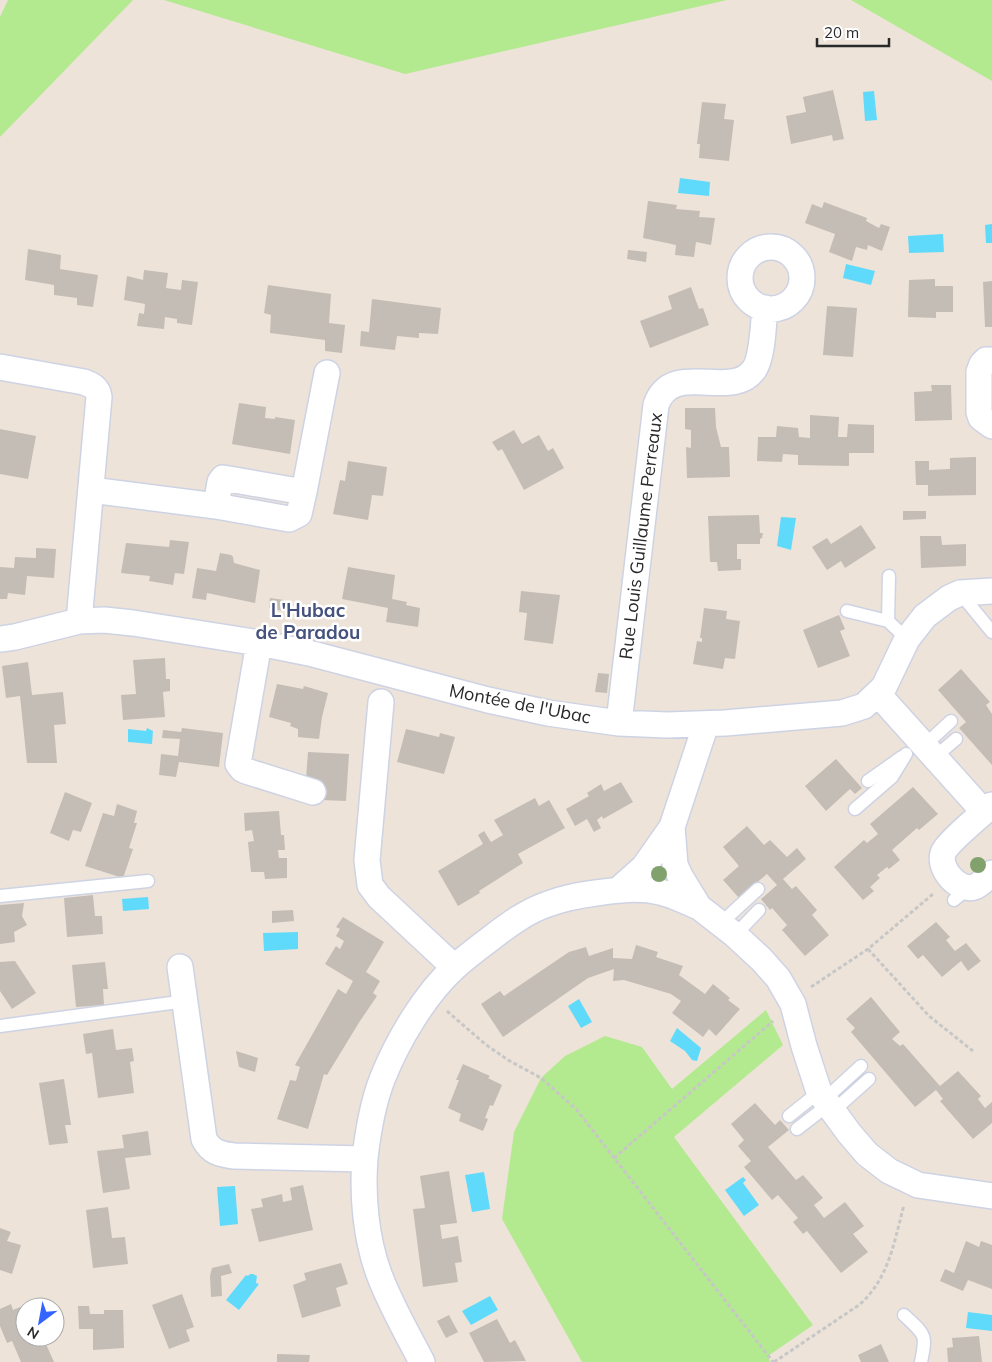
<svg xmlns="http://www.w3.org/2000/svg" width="992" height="1362" font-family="Mulish,sans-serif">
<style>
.green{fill:#b3ea8f}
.water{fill:#60dafb}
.building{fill:#c4bdb6}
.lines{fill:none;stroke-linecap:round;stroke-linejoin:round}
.service-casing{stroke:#ced3e4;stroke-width:15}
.minor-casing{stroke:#ced3e4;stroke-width:28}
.path{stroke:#c7c7c7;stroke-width:3;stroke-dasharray:4 2.5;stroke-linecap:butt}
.service{stroke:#fff;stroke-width:12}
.minor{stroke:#fff;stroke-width:25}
.tree{fill:#81a26c}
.labels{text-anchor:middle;stroke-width:5;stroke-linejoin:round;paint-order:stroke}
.street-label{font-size:18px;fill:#292929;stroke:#fff}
.neighbourhood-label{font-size:19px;font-weight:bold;fill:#45527e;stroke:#fff}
</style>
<rect width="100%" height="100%" fill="#ede3d9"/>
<path class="green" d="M8,0H133L0,137V17Z
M164,0H727L405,74Z
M851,0H992V81Z
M766,1010L783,1045L674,1137L813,1325L768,1356L770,1362H582L502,1219L514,1132L541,1078L565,1056L605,1036L642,1047L672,1089Z"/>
<path class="water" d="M874,91L877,120L865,121L863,92Z
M680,178L710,182L709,196L678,193Z
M992,224V243H986L985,225Z
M943,234L944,252L909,253L908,236Z
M846,264L875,271L871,285L843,278Z
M781,517L796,518L791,550L777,546Z
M147,728L153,731L152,744L128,742V729L146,731Z
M148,897L149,909L123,911L122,899Z
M298,932V949L264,951L263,933Z
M579,999L592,1022L581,1028L568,1006Z
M677,1028L701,1048L697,1061L692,1060L685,1051L670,1041Z
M484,1172L490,1209L472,1212L465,1175Z
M743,1177L746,1180L743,1183L759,1205L744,1216L725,1190Z
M235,1186L238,1224L220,1226L217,1187Z
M250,1274H253L257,1276L256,1283L259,1284L239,1310L226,1300L246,1275L248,1276Z
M490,1296L498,1310L471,1325L462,1311Z
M968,1312L992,1315V1331L966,1328Z"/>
<path class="building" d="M833,90L844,139L833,141L832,135L791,144L786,116L806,112L803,97Z
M702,102L726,104L724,119L734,120L729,161L699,158L700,144H697Z
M648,201L677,205L676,209L700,211L699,217L715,218L711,245L696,242L694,257L675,255L676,245L643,238Z
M824,202L867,218L866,221L879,228L881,224L890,227L882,251L868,245L867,250L856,247L852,261L829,252L835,234L805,223L812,204L822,208Z
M28,249L61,255L60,269L98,275L93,307L77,305V298L54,295V285L25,280Z
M628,250L647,252L646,262L627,259Z
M144,270L168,273L166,288L181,290L182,280L198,282L192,325L177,323V319L165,317L164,329L137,326L139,313L144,314L145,304L124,300L127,276L143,280Z
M935,279V286H953V312H936V318L908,317L909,280Z
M992,281V327H985L983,282Z
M268,285L331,294L329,323L345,325L342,353L325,351V340L270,333L271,315L264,313Z
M691,287L699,309L703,308L709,325L650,348L640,321L672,309L668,296Z
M372,299L441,308L438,334L419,333V338L397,336L395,350L360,346L361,331L369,332Z
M827,306L857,308L853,357L823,355Z
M931,385H951L952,420L915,421L914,392L932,391Z
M239,403L266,407L265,418L275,419V417L295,420L290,454L232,444Z
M685,408H715L716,427L721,447H729L730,477L687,478L686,447L691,448V430L685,429Z
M810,415L839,417L838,437H847L848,424L874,425V453H849V466L798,465V455L783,454L782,462L757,461L758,437H776L777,426L798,428L799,437L810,438Z
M0,429L36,436L28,479L0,474Z
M514,430L522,444L539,435L548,451L553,448L564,468L524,490L502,449L498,451L492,442Z
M976,457V495L928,496V485H916L915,461H929V470L950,469V458Z
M348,461L387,467L383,496L372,495L368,520L333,514L340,480L345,481Z
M903,511H926V519L903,520Z
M759,515L760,533H763L762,538L760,539V544H737V559H741V570L718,571L717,562H710L708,516Z
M861,525L876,548L845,568L841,561L827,570L812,547L827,538L831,544Z
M920,536H941L942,545L966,544V566L921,568Z
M170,540L189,542L184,574L175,573L173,585L149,581L150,576L121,573L126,543L169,547Z
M36,548L56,549L54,578L27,576L25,595L8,593L7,599H0V567L14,568L15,557L36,558Z
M220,553L231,555L233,557L234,563L260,570L255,603L207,593L206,600L192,598L197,568L216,571Z
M348,567L395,575L392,599L407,602L406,605L420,608L418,627L386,622L388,608L342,599Z
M521,591L560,595L553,644L524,640L527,613L519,612Z
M270,598L284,600L283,611L269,608Z
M704,608L727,611L726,619L740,621L735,659L725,658L723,669L693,664L697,641L702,642V638H700Z
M839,615L845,629L840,631L850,656L818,668L803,630Z
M165,658L166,679H170V691L163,692L165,717L123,720L121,695L136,694L133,660Z
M28,662L32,695L63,692L66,724L54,725L57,763H27L20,696L6,698L2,666Z
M961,669L990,702L986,705L992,714V765L959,728L966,722L938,690Z
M598,673L609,674L607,693L595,692Z
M277,684L303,689L304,686L328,693L322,717L319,739L298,737V729L290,726L291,723L269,717Z
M182,728L223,733L219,767L179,762L176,777L159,775L161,754L178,756L180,739L162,738L163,730L181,732Z
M406,729L439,737L440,733L455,737L444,774L397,762Z
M308,752L349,754L346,801L321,800V781L306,779Z
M836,759L862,788L855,794L850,789L826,811L805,786Z
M621,782L633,802L603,819L602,816L597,820L601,828L594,832L587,819L575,826L566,809L589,796L587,793L601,784L604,791Z
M913,787L938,814L919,830L917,828L892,850L900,860L889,869L887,867L877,875L880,878L870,887L874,891L863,900L834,867L864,840L867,843L878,834L870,824Z
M65,792L92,803L81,832L73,830L69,841L50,833Z
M535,798L539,806L549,800L565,828L518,854L523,863L479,891L480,893L458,906L438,871L483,844L478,835L484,831L491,842L503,835L494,820Z
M117,804L137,811L134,823H137L129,848L133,849L123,878L85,866L103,813L114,816Z
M279,811L281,835H284L285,850H278L279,858H287V878L265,879L264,872H251L248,842L254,841L252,830L245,831L244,813Z
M747,826L764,845L770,840L787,857L797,848L806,859L783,879L792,889L796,886L817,910L812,915L829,935L805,956L782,930L787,925L772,908L770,910L761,899L777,885L767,874L739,898L723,880L739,866L723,847Z
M93,895L95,916H102L103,934L67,937L64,898Z
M24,903L22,916L27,925L14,932L15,942L0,944V905Z
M293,910L294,921L272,923V911Z
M343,917L384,942L366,972L380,981L373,993L377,996L360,1021L327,1075L324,1074L308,1129L277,1119L290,1080L296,1081L300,1067L295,1065L338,989L346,994L353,981L325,964L336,946L340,949L344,941L336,936L340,929L336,927Z
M936,922L950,937L946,940L955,951L966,943L981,961L968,971L961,961L942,977L923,955L918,959L907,946Z
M636,945L658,952L656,957L683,966L679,975L705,994L713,984L730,998L728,1000L740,1009L716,1036L709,1029L703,1037L672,1013L681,1001L671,994L624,980L613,981L614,969L588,978L503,1037L481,1004L500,991L504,996L569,952L586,947L589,956L613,948V958L632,959Z
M15,961L36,993L12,1009L0,991V962Z
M105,962L108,989H103L104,1005L76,1007L72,965Z
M871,997L900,1032L892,1039L900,1046L903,1044L940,1086L958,1071L981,1096L978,1099L985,1108L992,1102V1123L973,1139L940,1101L943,1099L936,1090L915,1107L851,1032L855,1028L846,1019Z
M113,1029L116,1050L132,1048L134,1061L130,1062L134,1093L98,1098L92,1053L86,1054L83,1034Z
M236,1051L258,1058L255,1072L239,1067Z
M463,1064L490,1076L488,1078L502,1085L493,1106L490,1105L485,1118L488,1119L483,1131L459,1121L461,1114L448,1108L459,1080H456Z
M64,1079L71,1125H65L68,1143L49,1145L39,1083Z
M755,1103L775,1125L780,1120L789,1130L768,1147L796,1180L803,1175L823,1198L814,1205L824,1218L845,1202L864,1226L853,1234L868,1252L841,1273L807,1231L803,1234L793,1222L798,1218L778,1195L772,1200L744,1167L751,1161L738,1146L744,1140L731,1124Z
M148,1131L151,1155L125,1158L130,1189L103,1193L97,1151L124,1148L122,1135Z
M449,1171L457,1223L440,1225L442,1239L458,1236L462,1262L455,1263L458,1282L423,1287L413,1209L425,1208L420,1176Z
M303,1185L313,1230L259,1242L251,1209L263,1207L261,1199L282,1194L283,1202L292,1200L290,1188Z
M108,1207L112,1238L125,1237L128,1264L93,1268L86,1210Z
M0,1228L11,1232L7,1241L21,1245L12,1274L0,1270Z
M966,1241L979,1247L981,1241L992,1245V1289L968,1280L963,1291L940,1281L945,1269L954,1273Z
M341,1263L348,1284L336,1288L341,1306L302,1318L293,1285L306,1280L304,1273Z
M229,1264L232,1273L221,1276L222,1296L211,1297L210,1276L212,1268Z
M182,1294L194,1327L186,1330L190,1341L169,1349L152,1305Z
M32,1302L34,1307H25V1337H47L49,1342L46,1344L54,1362H21L12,1341L7,1343L0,1326V1309L11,1304L13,1310Z
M78,1306H89L90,1314H104V1310H123L124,1348L93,1350V1329H79Z
M449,1315L458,1332L446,1338L437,1321Z
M497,1319L510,1343L515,1340L526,1361L484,1362L469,1333Z
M979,1336L982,1362H948L947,1348L953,1347L952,1338Z
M881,1344L889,1362H861L858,1355Z
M277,1354L310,1355L309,1362H277Z"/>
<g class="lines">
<g class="service-casing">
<path id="service" d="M960,593L992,632
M847,611L888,621L907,639
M888,621L889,576
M925,745L951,721
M935,757L956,739
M868,781L902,757
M855,809L892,777L906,754
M0,896L148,881
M954,900L968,888
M721,923L758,889
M735,935L759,910
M0,1026L186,1001
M824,1100L861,1066
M832,1112L869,1079
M789,1116L819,1092
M797,1129L828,1105
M904,1315C925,1335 927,1333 921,1362"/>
</g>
<g class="minor-casing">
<path id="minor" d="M740 278a31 31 0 1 1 62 0a31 31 0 1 1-62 0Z
M992,360H986L982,364L979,372V412L981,418L992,426
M0,367L84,382C92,385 98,388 99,397L79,621
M91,490L216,506L289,519L299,514L304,492L223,478L220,482L216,506
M304,492L327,373
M0,639L15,637L79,621L104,620L133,623L259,643L309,653L488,700L548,713L619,723L667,725L725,723L842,713L864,706L884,687L907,639L925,616L949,598L960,593L992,591
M259,643L238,764L242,769L246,771L313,792
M878,694L984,812
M381,702L367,860L370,885L379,897L454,967
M619,723L656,405C672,358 734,403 755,368C763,354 763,325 765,308
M706,724L672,827L675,865L680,876L699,907L735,935L761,959L778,978L793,1004L804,1046L819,1092L849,1133L867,1154L889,1171L918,1185L992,1196
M992,805C981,815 950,840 944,851C936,866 957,892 974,887C981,885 987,877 992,873
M618,890L644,867L672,827
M180,967L204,1139C211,1152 219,1154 234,1156L365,1159
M422,1362C407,1333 390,1304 379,1274C366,1239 362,1196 365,1158C368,1131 373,1102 383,1077C398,1040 425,994 455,967C466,957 478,948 490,939C508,925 527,911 548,904C564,898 580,895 596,893C617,890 639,887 660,892C674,895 686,902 699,907"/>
</g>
<path class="path" d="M868,949L929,1016L973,1051
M811,987L868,949L933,894
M447,1011L485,1044L508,1060L541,1078L576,1109L773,1362
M614,1158L773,1021
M774,1362L859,1305C889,1279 894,1242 904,1205"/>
<use href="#service" class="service"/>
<use href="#minor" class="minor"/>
</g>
<g class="tree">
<circle cx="978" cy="865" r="8"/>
<circle cx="659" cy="874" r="8"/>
</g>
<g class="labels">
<g class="street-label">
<text transform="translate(641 536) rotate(-83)" y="6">Rue Louis Guillaume Perreaux</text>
<text transform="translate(520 704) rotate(11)" y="6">Montée de l'Ubac</text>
</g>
<g class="neighbourhood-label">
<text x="308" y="617">L'Hubac<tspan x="308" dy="22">de Paradou</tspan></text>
</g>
</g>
<g transform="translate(40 1322) rotate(212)"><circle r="24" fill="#ffffff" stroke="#a9a9a9"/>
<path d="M0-4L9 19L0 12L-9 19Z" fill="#3464ff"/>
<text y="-8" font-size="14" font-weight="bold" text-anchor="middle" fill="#292929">N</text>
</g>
<path d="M817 38v8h72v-8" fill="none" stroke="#292929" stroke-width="2.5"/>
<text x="824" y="38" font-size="15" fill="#292929" stroke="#ffffff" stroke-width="4" paint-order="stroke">20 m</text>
</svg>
